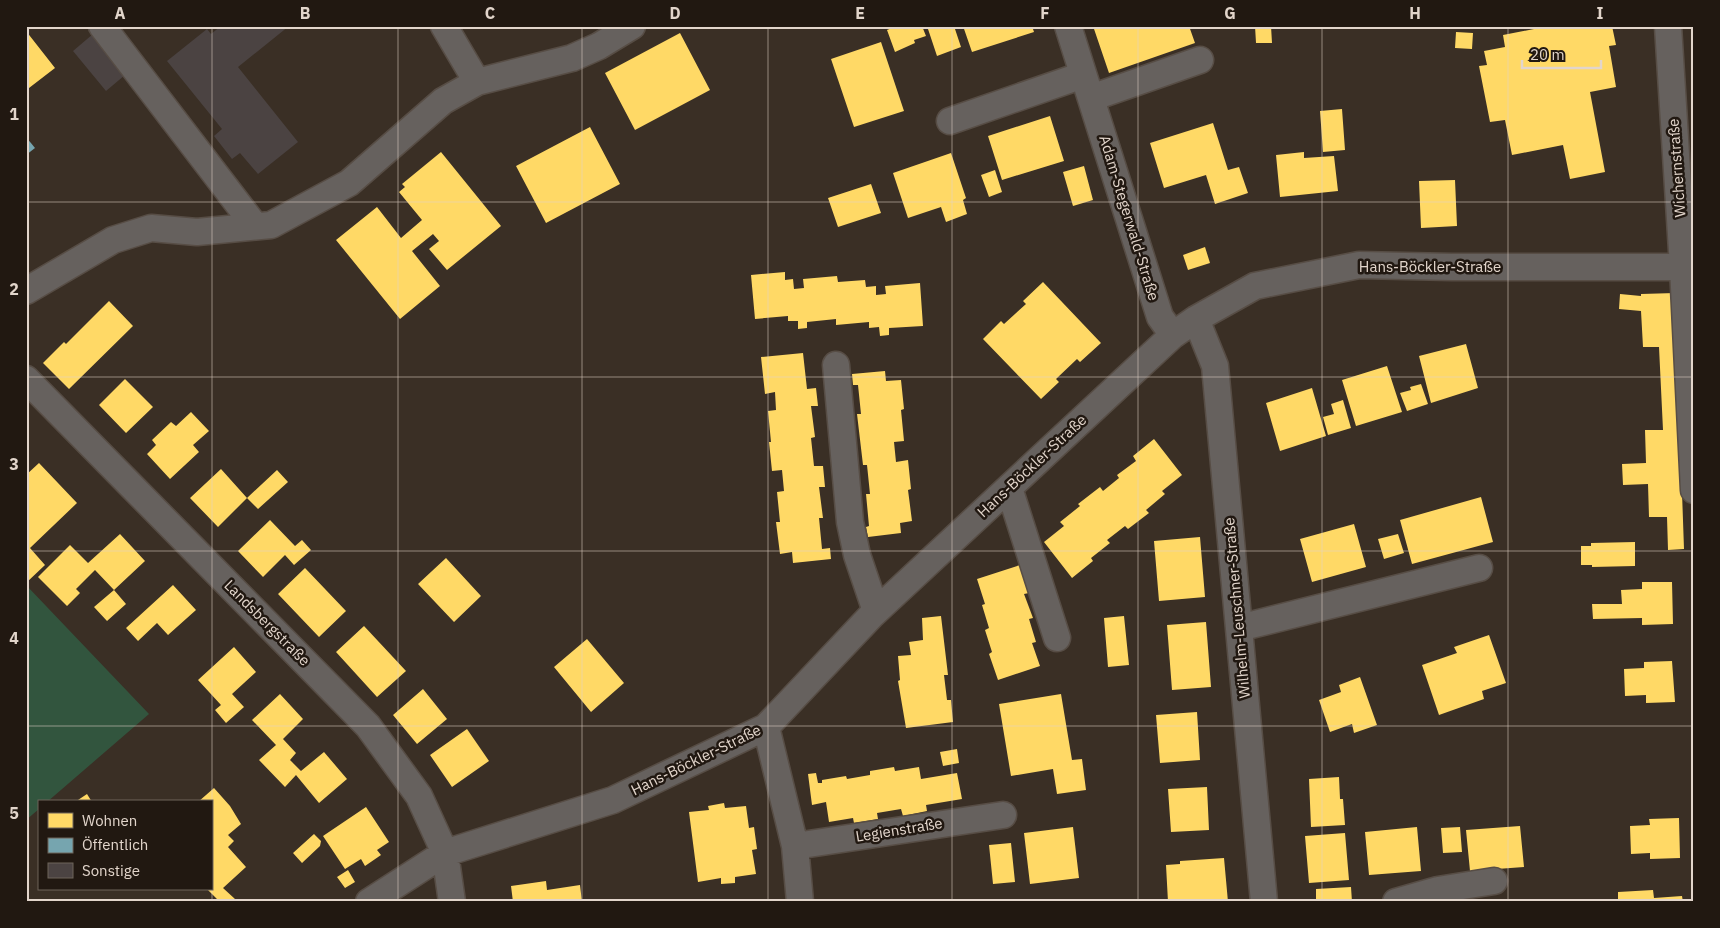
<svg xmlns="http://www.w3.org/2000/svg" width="1720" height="928" font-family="'IBM Plex Sans',sans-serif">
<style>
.green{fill:#32553e}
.homes{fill:#ffd966}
.public{fill:#76a5af}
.building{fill:#4b4342}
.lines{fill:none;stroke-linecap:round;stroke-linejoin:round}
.minor-casing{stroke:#574d45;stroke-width:29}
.minor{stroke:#66615e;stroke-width:26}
.grid{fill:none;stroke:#e2d5cb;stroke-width:1;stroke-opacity:0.55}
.labels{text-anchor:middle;stroke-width:5;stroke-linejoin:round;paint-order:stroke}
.street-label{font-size:15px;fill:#e2d5cb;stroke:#211811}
.neatline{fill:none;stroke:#e2d5cb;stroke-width:2}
.grid-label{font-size:16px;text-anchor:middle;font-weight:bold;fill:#e2d5cb}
</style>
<rect width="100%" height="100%" fill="#3a2f25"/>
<path class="green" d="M26,585L149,714L47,802H39V809L26,820Z"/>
<path class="homes" d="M897,26H922L926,36L914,40L915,43L895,52L887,30Z
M927,26H954L961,47L937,56Z
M963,26H1032L1034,32L972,52Z
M1093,26H1189L1195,43L1109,73Z
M1255,26H1271L1272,43H1256Z
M1539,26H1612L1616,45L1609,46L1616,87L1590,92L1605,172L1570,179L1563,145L1512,155L1505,120L1490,122L1479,66L1487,65L1484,51L1505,47L1503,35L1539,28Z
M26,31L55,68L29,88L26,84Z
M1456,32L1473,33L1472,49L1455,48Z
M680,33L710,90L635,130L605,73Z
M881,42L904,111L854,127L831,59Z
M1342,109L1345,150L1323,152L1320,111Z
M1050,116L1064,161L1002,180L988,136Z
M1213,123L1228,170L1239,167L1248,193L1215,204L1206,175L1164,188L1150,143Z
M590,127L620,184L546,223L516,166Z
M441,152L501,226L447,270L429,249L439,241L433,234L412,251L440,286L400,319L336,240L377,207L401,238L422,220L399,192L405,187L402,184Z
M1304,152V158L1334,156L1338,191L1280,197L1276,155Z
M951,153L966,198L963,200L967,214L946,222L941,207L908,218L893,173Z
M1084,166L1093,200L1073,206L1063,172Z
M995,170L1002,192L989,197L981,175Z
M1455,180L1457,226L1421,228L1419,181Z
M871,184L881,213L838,227L828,198Z
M1205,247L1210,263L1188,270L1183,255Z
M785,272V280L793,279L794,289L804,288L803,279L837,276L838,282L865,280L866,287L876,286V295L886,294L885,286L920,283L923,326L889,328V335L880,336L879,327L869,328V322L836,325V319L807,322V328L798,329V321H788V316L755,319L751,275Z
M1043,282L1101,343L1080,362L1077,359L1056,379L1059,382L1041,399L983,339L1001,321L1004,324L1026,304L1023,301Z
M1675,293L1684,549L1668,550L1667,517H1649L1648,484L1623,485L1622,464L1646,463L1645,430H1663L1659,347H1643L1641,311L1619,309L1620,294L1641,296V294Z
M109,301L133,326L69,389L43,363L64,342L66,344Z
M1466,344L1478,388L1431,403L1419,356Z
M803,353L807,389L816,388L818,406H811L815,437L811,438L814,466H823L825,487H819L823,518H819L822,549L830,548L831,559L793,563L792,552L780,554L776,522H780L777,492L784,491L782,470L772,471L769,442H771L768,411L776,410L775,392L765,394L761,357Z
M1387,366L1402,412L1356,426L1342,380Z
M885,371L886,381L901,380L904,409L901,410L904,441L894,442L896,462L908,460L911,489L908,490L912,521L900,523L901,533L868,537L866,527L869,526L866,494H870L867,465H863L857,414H861L858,385H853L852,374Z
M125,379L153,407L126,433L99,405Z
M1421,384L1428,404L1407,411L1400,393L1411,390L1410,387Z
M1312,388L1326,436L1280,451L1266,403Z
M1343,400L1351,428L1328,435L1323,417L1334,414L1331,404Z
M191,412L209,431L193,445L199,452L170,479L147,454L156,445L152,440L171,422L176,426Z
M1154,439L1182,475L1162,491L1165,494L1146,510L1149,513L1128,529L1125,526L1107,540L1110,543L1091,558L1093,561L1072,578L1044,542L1064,526L1060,522L1080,506L1078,504L1100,487L1103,491L1119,478L1117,475L1136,461L1133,456Z
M39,463L77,503L30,548L45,565L26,583V475Z
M221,469L247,498L218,527L190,498Z
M277,470L288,482L258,509L247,498Z
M1481,497L1493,542L1412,564L1400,520Z
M270,520L295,546L302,540L311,550L294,565L285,555L263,577L238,551Z
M1354,524L1366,567L1312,582L1300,539Z
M120,534L145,561L114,590L95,570L76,589L80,593L67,606L38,577L70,545L88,563Z
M1398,534L1404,553L1384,559L1378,539Z
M1200,537L1205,597L1159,601L1154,541Z
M1635,542V566L1592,567V565H1581V546H1591V543Z
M446,558L481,596L454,622L418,584Z
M1020,565L1029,593L1024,594L1033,618L1029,619L1036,642L1032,643L1040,666L998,680L989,654L992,652L985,630L989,628L982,605L985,604L977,579Z
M305,568L346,611L319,637L278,594Z
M1642,582H1672L1673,624L1642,625V618L1593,619L1592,604H1622L1621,590L1642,589Z
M173,585L196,610L168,635L157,623L138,641L126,628Z
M114,590L126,604L107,621L94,607Z
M941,616L948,675H944L947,700H951L953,722L906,728L898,681L900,680L898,656L911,655L909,642L923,640L922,618Z
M1124,616L1129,665L1108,667L1104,618Z
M1206,622L1211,687L1172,690L1167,625Z
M364,626L406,671L377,697L336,652Z
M1489,635L1506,683L1482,691L1484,699L1439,715L1422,665L1457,653L1454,647Z
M587,639L624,683L591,712L554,667Z
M234,647L256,672L232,694L244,707L226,723L215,710L221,705L198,680Z
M1672,661L1675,702L1646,703V695L1625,696L1624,669L1644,668V662Z
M1360,677L1377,725L1354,733L1352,724L1330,732L1319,700L1341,692L1339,685Z
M423,689L447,719L417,744L393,715Z
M280,694L303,719L283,739L296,753L290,760L301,771L324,752L347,779L319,803L296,775L285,787L259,760L276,745L252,720Z
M1061,694L1072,760L1082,759L1086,790L1057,794L1053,769L1011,776L999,704Z
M1197,712L1200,760L1160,763L1156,715Z
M467,729L489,761L452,787L430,755Z
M957,749L959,763L943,766L940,752Z
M894,767L895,771L919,767L921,779L957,773L962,799L926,805L927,811L903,816L901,809L877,813L878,819L854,823L853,818L829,822L826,802L812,805L808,774L816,773L818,783H822V780L846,776L847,779L870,775V771Z
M1339,777L1340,799H1343L1345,825L1311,827L1309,779Z
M1207,787L1209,830L1171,832L1168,789Z
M214,788L230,806L241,824L228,835L234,841L228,847L246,867L223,888L235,899L233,902H220L207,889H211V802H198Z
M87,794L92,802H75Z
M724,803L725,808L746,806L749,828L754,827L757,849L752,850L756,874L735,877V883L721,884V878L698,882L689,812L709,810L708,806Z
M366,807L389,842L377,850L381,855L365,866L361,859L345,869L323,836Z
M1679,818L1680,858L1650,859V853L1631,854L1630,826L1650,825L1649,819Z
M1520,826L1524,867L1470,871L1466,830Z
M1073,827L1079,878L1030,884L1024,833Z
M1417,827L1421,871L1369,875L1365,832Z
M1460,827L1462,852L1443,853L1441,828Z
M1345,833L1349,880L1309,883L1305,836Z
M314,834L321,841L320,846L302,863L293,853Z
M1011,843L1015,882L993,884L989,845Z
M1224,858L1228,902H1168L1166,865L1180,864V861Z
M348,870L355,882L345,888L337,877Z
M546,881L547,890L580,885L582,902H513L511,886Z
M1351,887L1352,902H1316V889Z
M1653,890L1654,898L1682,896L1683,902H1618V892Z"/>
<path class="public" d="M26,137L35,148L26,155Z"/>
<path class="building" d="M221,26H289L238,67L298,142L258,174L240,153L232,159L214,136L222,129L167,61L207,29L211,34Z
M93,34L125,75L106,91L73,51Z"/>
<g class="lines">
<g class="minor-casing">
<path id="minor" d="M102,26L255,226
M444,26L477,82
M1068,26L1160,317L1173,335
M1668,26L1683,267L1694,490
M1091,98L1200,60
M950,121L1083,75
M26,291L113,240L151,228L197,232L271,225L349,183L443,101L477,82L572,58L599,46L632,26
M1196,319L1215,366L1264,902
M836,365L850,522L857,555L876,611
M26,379L368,726L419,796L445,853L452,902
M1009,488L1057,638
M1239,628L1479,568
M766,727L795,846L800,902
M795,846L1003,815
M369,902L445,853L613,800L766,727L871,616L1173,335L1196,319L1255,286L1359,265L1452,267H1683
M1396,902L1438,890L1494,881"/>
</g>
<use href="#minor" class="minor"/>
</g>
<path class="grid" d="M212,26V902M398,26V902M582,26V902M768,26V902M952,26V902M1138,26V902M1322,26V902M1508,26V902M26,202H1694M26,377H1694M26,551H1694M26,726H1694"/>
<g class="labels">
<g class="street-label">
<text transform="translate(1677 168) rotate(-94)" y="5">Wichernstraße</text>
<text transform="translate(1129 218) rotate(73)" y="5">Adam-Stegerwald-Straße</text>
<text x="1430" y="272">Hans-Böckler-Straße</text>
<text transform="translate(1032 466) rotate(-43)" y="5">Hans-Böckler-Straße</text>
<text transform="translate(1237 608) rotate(-95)" y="5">Wilhelm-Leuschner-Straße</text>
<text transform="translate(267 623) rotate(45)" y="5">Landsbergstraße</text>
<text transform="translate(696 760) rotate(-26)" y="5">Hans-Böckler-Straße</text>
<text transform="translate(899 830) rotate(-9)" y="5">Legienstraße</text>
</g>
</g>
<rect width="1720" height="928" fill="none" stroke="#211811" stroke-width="55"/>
<rect x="38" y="800" width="175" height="90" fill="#211811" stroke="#6e645b"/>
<rect x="48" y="813" width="25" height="15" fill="#ffd966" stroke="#6e645b"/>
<text x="82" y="826" font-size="15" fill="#e2d5cb">Wohnen</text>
<rect x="48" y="838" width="25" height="15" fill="#76a5af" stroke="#6e645b"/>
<text x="82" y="850" font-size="15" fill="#e2d5cb">Öffentlich</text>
<rect x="48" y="863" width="25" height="15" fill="#4b4342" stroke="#6e645b"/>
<text x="82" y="876" font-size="15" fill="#e2d5cb">Sonstige</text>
<path d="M1522 60v8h79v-8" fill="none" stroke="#e2d5cb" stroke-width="2.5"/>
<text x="1530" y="60" font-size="15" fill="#e2d5cb" stroke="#211811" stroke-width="4" paint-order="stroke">20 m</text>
<rect x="28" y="28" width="1664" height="872" class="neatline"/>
<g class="grid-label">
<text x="120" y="19">A</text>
<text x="305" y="19">B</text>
<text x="490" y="19">C</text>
<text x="675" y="19">D</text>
<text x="860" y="19">E</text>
<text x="1045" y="19">F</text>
<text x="1230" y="19">G</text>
<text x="1415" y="19">H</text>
<text x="1600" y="19">I</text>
<text x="14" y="120">1</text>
<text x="14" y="295">2</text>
<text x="14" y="470">3</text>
<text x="14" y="644">4</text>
<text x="14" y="819">5</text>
</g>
</svg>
